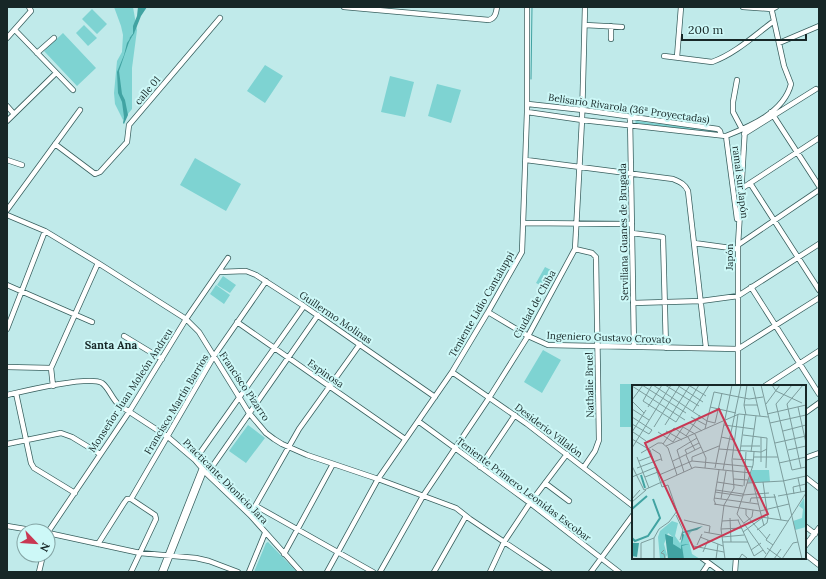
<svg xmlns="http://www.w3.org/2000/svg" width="826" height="579" font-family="Lora,serif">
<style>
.green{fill:#7ed3d2}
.water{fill:#41a3a2}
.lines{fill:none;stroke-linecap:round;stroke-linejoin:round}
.stream{stroke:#41a3a2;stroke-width:1}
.minor-casing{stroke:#39605f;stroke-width:6}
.minor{stroke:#fff;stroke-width:4.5}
.labels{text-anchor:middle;stroke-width:4;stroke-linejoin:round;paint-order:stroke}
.street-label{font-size:10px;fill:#172727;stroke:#cdf8f7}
.neighbourhood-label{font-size:11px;font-weight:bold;fill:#172727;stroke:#cdf8f7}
.inset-river{fill:none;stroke:#41a3a2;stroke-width:2}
.inset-road{fill:none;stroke:#7c9c9c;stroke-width:1}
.view{fill:#c93853;fill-opacity:0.15;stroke:#c93853;stroke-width:2}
.inset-edge{fill:none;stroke:#172727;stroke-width:2}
</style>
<rect width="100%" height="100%" fill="#c0eaea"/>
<path class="green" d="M114,7H133L137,30L132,68V109L123,120L115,104L114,93L117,61L122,52L123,35L121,26Z
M92,9L107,24L97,34L82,19Z
M84,25L97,38L88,46L76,33Z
M63,33L96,68L77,86L44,51Z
M265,65L283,76L265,103L247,91Z
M390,76L414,82L405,117L381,112Z
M437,84L461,90L451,123L428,116Z
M636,121L718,131L719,132L718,133L636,123L635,122Z
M195,158L241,184L226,211L180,185Z
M545,267L557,273L548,289L536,283Z
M223,276L236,285L230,293L217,285Z
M216,285L230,295L224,304L210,294Z
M543,350L561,360L542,393L524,382Z
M620,384H685V386H633V427H620Z
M248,425L265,438L246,463L229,451Z
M268,542L297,572H254L266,543Z"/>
<path class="water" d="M138,7H147L141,16L135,31L129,42L119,71L122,94L125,100L128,115L124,124L123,123L124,117L122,102L118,93L117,72L124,55L127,43L133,34V26L137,16Z"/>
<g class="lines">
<path class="stream" d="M130,38L134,33
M531,79L532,7"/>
<g class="minor-casing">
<path id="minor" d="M344,7L489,20C495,18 496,14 497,7
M743,7L772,9L776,7
M585,25L622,27
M15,30L73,90
M7,38L31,11L29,7
M611,39V26
M779,43L819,26
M37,53L54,38
M664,56L712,62C735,54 755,35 774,21
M677,57L681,7
M737,80L733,102V112L742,129
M528,104L583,110L718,129L720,131L721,135
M7,106L14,114
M527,112L582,120L726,136C751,126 784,112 791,84L784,66L771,7
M771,112L819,186
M630,117L634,347
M7,121L56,73
M744,134L816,89
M726,136L737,219
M55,144L95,174L100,172L127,142L129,125L220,18
M7,160L22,165
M526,160L673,179C680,182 685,184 688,191L706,348
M750,183L819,290
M741,189L819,138
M7,210L80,110
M7,215L45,231L98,263L186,319L199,332L249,413L266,433L274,439L282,444L307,455L378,479L456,508L470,519L549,572
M523,223L632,224
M632,233L663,237L666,348
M694,243L738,249
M738,245L819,190
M575,249L592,253L596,257L599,440L595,451L584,467
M219,272L246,271L256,275L304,306L435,397
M7,285L92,322
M751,287L819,394
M633,303L701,301L738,296L819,244
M488,312L528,336L548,345L738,349
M237,322L405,439
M7,329L45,231
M124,336L162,359
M738,349L819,298
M7,367L51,368
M452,372L527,424L633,506
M53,386L51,368L98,263
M738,386V245L745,128
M765,386L819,351
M16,393L31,463L34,468L75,493
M7,395C24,391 89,375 102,383C109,388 112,399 119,405L168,437L195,460L207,474L250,515L301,572
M805,413L819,403
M418,421L530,503L619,572
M7,444L61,433L72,437L100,454
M805,458L819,453
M195,460L304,306
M480,467L515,415
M207,474L318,315
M805,477L819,488
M545,483L569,501
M131,499L214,356L266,281
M131,499L155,515L156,519L131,572
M256,506L373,572
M250,515L299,429L360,344
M7,526L37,531
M805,526L815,534
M48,532L129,412L186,319L228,258
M48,533L140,553L196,558L209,561L238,572
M98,544L124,503L127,499H131
M805,546L819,528
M284,554L333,464
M805,554L819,565
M702,558L721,572
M39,572L43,555
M161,572L202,468
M164,572L204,471
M249,572L265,533
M327,572L378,479L452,372L488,312L522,252L527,112V7
M380,572L423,496L489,398L528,336L575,249L582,120L585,7
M434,572L466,516
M490,572L504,542L530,503L567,454
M591,572L633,515
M703,572L709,563
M735,572L736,558"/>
</g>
<use href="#minor" class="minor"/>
</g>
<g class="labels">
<g class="street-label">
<text transform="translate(147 90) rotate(-50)" y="4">calle 01</text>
<text transform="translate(629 108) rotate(8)" y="4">Belisario Rivarola (36ª Proyectadas)</text>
<text transform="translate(741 182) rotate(83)" y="4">ramal sur Japón</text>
<text transform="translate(623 232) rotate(-91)" y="4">Serviliana Guanes de Brugada</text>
<text transform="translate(729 257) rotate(-90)" y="4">Japón</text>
<text transform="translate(481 304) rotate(-60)" y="4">Teniente Lidio Cantaluppi</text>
<text transform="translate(534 304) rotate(-61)" y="4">Ciudad de Chiba</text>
<text transform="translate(336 317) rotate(34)" y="4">Guillermo Molinas</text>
<text transform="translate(609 337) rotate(2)" y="4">Ingeniero Gustavo Crovato</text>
<text transform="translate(326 373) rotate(35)" y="4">Espinosa</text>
<text transform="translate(589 385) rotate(-91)" y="4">Nathalie Bruel</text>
<text transform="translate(245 386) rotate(56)" y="4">Francisco Pizarro</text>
<text transform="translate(130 390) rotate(-57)" y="4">Monseñor Juan Moleón Andreu</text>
<text transform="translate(176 404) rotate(-59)" y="4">Francisco Martín Barrios</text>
<text transform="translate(549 430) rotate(37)" y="4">Desiderio Villalón</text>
<text transform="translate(226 481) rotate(45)" y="4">Practicante Dionicio Jara</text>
<text transform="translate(524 489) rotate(37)" y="4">Teniente Primero Leonidas Escobar</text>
</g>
<g class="neighbourhood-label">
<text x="111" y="349">Santa Ana</text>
</g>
</g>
<g transform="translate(632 385)">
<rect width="174" height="174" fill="#c0eaea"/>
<path d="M120,85H137L138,97H116ZM172,113L174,142L163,145L161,136L170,133L171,124L167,121ZM40,136L46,138L43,151L48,158L53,148L70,141L59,147L56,152L60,169L68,174H52L41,159V152L36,148L32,159L35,170L33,174H28L26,152L28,146Z" fill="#7ed3d2"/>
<path d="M71,141L65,145L51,148L52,150L49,160L56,159H57L50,161L52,174H36L33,149L41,152V159L49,164L50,147ZM0,158H7L5,172L0,171Z" fill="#41a3a2"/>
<path class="inset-river" d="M9,90L13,103M0,124L15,111M0,153L3,156L16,151L28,133L21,114"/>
<path class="inset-road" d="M10,0L54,28M20,0L11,16L44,37L67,0M21,0L75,36L83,38M33,0L67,21M45,0L71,17M110,0H126M129,0L170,174M140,0L144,6L170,18M160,0L144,19L160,85L174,82M0,1L53,35M58,1L74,11M121,2L128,31M0,15L11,0M0,16L12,28M134,19L148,0M112,20H125M16,22L30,0M78,22L104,28M166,22L174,58M0,24L17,35M61,26L77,0M135,29L174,20M114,30L112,20L115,0M0,32L20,45L17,49L0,39M59,32L74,40M58,38L70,46M83,38L90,8M138,38L174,30M33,40L58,0M92,40L122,44M22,42L48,0M73,44L82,7L117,14L131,12M34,46L50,55M151,46L174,40M0,47L14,25M1,47L14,56M26,47L41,57M63,49L74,73L73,83M111,50L135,53L134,83M54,51L68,30M89,52L103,55M0,54L18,65L30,102L36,100L45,126L37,137L27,144L22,153L9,158V174M41,57L51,42L63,49M143,58L174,51M31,59L42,43L56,52L63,65M34,61L107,29L136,32M109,61H128M0,63L39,0M20,64L28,69L30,76M87,64L129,67L135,64M156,65L174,61M108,67L113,29M119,67L124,31M122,67L121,80L105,129L134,169M9,68L26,58H30L36,63L45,90M55,69L53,65L67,58M54,70L60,84M5,72L17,103M122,72H146M101,74L122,75M7,76L20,71M41,76L69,62M60,76V72L87,61M129,77V52M147,78L174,72M0,81L12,105M5,83L29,74M83,83L100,0M169,83L155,19L171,0M91,85L109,0M52,87L45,65L65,53M27,90L60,76L121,82M0,92L24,82M13,92L26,87M166,93L169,107M102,94L116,95M85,97L111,101M131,97L136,133M115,98L151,96L174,91M121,98L132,141M112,101L114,67M12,105L63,82L119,88M84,105L111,109M83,107L110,111M142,109L149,135M162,109L161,102L174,99M110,110L137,108M146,111L174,106M82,113L126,119M0,114L8,105M89,114L94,86M0,117L14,105M118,117L119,113L144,112M82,119L128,126L157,119M84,120L82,115L87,85M114,124V130L135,154M44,130L51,145L48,155M129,132L156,136M98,133L99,157M52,135L78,141L77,148M106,135L122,171L131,165M90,136L107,135M112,138L120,132L121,125M89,144L110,143M125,145L135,138L136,133M72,147L89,150M111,147L130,133M138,149L134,155L141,160M68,152L91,161M90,152L112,150M91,157H116M65,160L70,149M61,161L92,167M135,163L150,174M32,165L29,168L32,169L33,174M119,165L129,158M71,167L76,155M22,174V153M84,174L86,159M93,174L89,144L92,120L102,103L100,75L106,29M107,174L110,169L115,173M132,174L174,108M142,174L149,164M150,174L161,158L166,157"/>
<path class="view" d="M87,24L136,129L62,164L13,58Z"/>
<rect width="174" height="174" class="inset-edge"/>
</g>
<rect width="826" height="579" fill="none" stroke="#172727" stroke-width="16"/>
<g transform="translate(36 543) rotate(115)"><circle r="19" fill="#cdf8f7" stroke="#84a4a4"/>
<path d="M0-3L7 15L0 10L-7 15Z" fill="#c93853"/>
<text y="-6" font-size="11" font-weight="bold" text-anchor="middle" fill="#172727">N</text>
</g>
<path d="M682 34v6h124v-6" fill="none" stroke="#172727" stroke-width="2"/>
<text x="688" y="34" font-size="12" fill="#172727" stroke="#cdf8f7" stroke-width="3" paint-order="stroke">200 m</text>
</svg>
